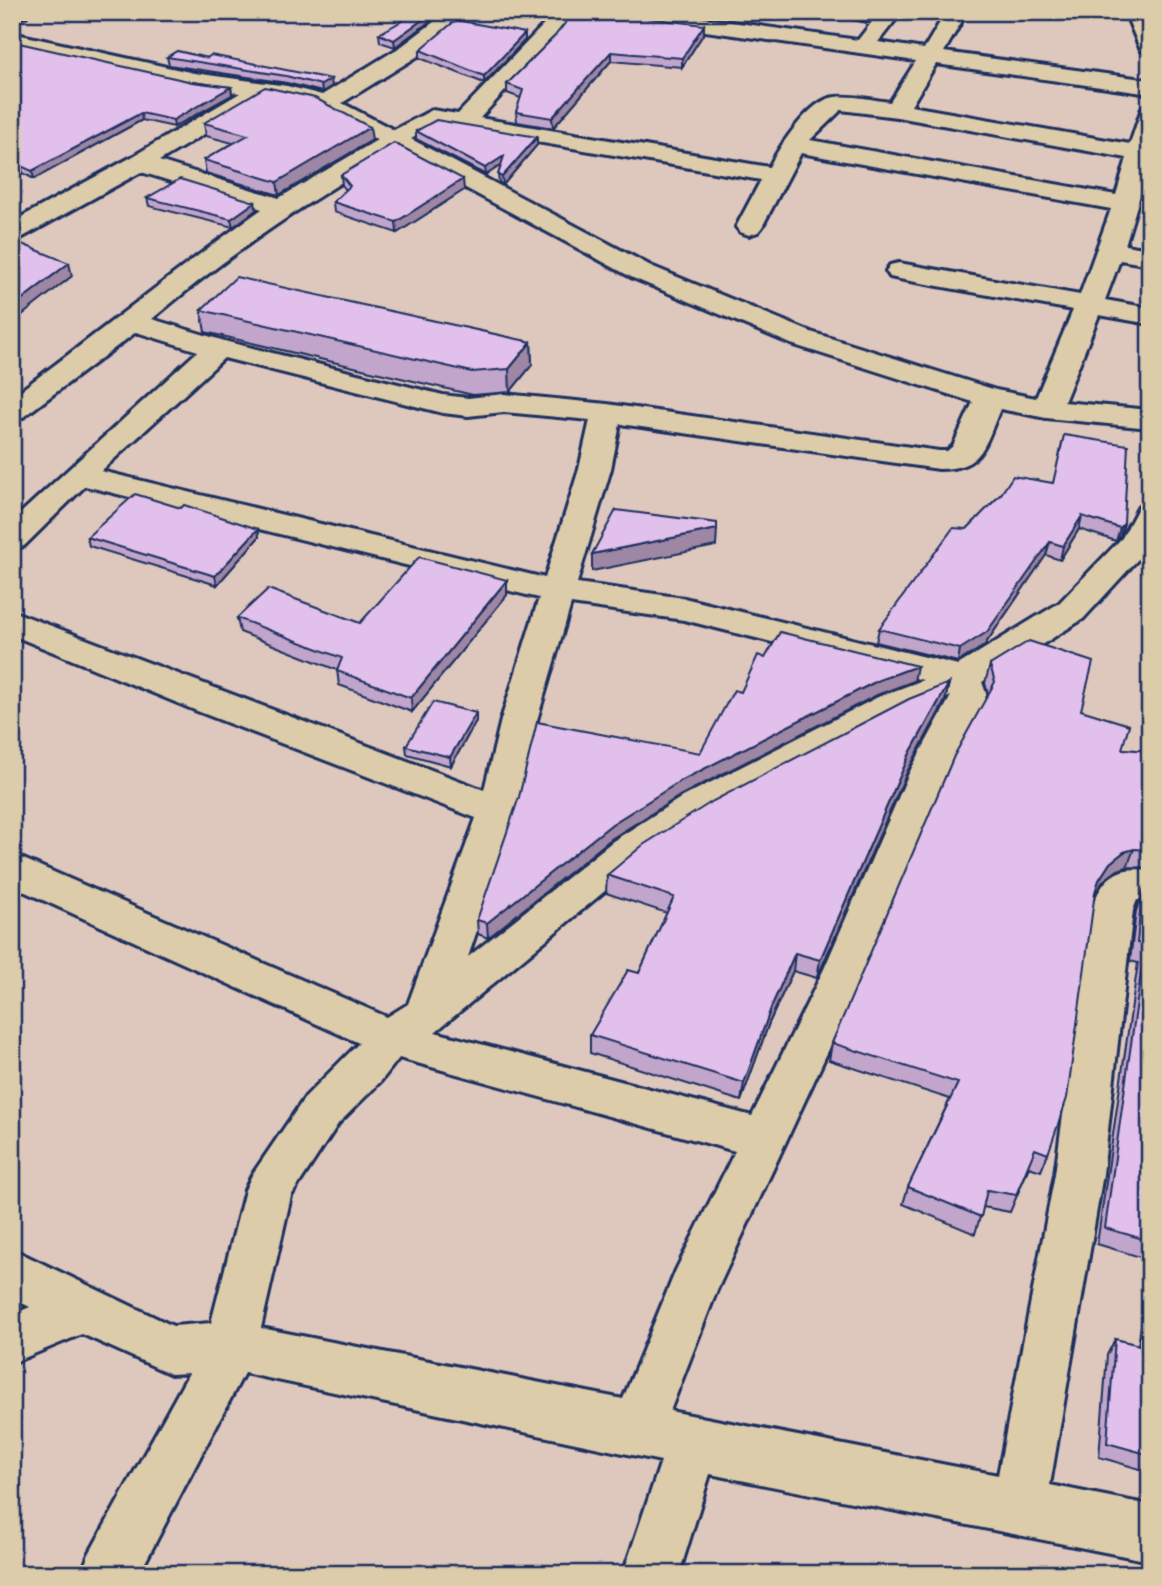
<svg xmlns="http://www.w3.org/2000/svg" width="1162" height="1586" font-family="'Indie Flower',sans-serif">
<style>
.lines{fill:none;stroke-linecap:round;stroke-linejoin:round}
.minor-casing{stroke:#1b2f5e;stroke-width:6}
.primary-casing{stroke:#1b2f5e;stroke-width:6}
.minor{fill:#dca;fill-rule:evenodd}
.primary{fill:#f8deab;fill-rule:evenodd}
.wall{fill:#c2a5cb;stroke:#1b2f5e;stroke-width:2}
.shaded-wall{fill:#9e86a5;stroke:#1b2f5e;stroke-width:2}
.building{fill:#e2c0ec;stroke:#1b2f5e;stroke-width:2}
</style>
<rect width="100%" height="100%" fill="#dec8be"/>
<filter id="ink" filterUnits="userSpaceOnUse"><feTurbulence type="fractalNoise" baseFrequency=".0143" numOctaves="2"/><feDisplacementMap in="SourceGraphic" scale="14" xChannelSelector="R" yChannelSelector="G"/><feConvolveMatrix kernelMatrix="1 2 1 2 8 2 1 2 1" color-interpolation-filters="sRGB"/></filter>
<g filter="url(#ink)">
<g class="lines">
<g class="minor-casing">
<path id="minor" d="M447,12H470L418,56L342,103L394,130L432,110L458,114L556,12H578L480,118L769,167C780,146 810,99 835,97C852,95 873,100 890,102L916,61L614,18L607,16L604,12H661L858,40L872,22L844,16L841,12H888L897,18L878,42L924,49L946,12H967L944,52L1150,80V94L936,64L911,106L1130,144L1142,108L1150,106V162L1125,245L1150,249V265L1120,260L1105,300L1150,308V324L1099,315L1064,402L1150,410V428L1046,418L1000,409C985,444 983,469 939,469L620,424L611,469L577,583L684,598L958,665L1059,603L1122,538L1139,506L1150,503V546L1083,619L982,682L988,699L947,773L866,969L717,1290L670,1411L998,1475L1055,1174L1091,910C1102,880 1115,864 1150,871V901L1137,900L1133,910L1103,1174L1050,1485L1150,1505V1561L710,1474L679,1574H623L661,1461L244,1373L139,1574H81L89,1554L189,1373L171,1374L82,1334L12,1363V1315L30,1307L12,1298V1249L173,1326L211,1323L245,1190L252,1175L306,1096L359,1043L12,886V854L387,1017L408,1004L476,818L197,711L12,635V611L484,790L501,720L539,598L85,486L24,546L12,549V521L198,351L136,332L23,417L12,420V397C96,335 177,269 262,209L141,172L21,238L12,241V222L130,158L240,93L194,87L12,46V33L194,73L287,86L322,95L402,46ZM261,96L317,108L377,140L279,198L159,161L258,102ZM841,110L897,117L1127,158L1116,195L810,140ZM436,125L761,180L736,227L740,232L749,235L758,232L762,227L801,153L1111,209L1080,295L899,263L890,265L886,271L890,277L899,279L1073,310L1036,398L996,390L811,332L651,266L411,139ZM395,150L633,278L791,344L973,402L953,446L947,451H939L607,404L504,394L468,398L443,395L228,342L152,319C230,253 307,202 395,150ZM224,358L443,413L468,416L504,412L590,420L579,469L545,578L101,471ZM571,604L684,620L923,680L878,697L682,797L613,841L468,957L517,811L537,720ZM951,696L909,773L824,969L752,1116L435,1032L641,861L710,817L904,715ZM399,1058L735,1151L676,1270L623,1399L261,1328L291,1196L338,1124L381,1081Z
M1125,12H1146L1150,22V52L1142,51L1139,46Z"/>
</g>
<g class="primary-casing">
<path id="primary" d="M12,12H29L26,16L12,20Z"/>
</g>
<use href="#minor" class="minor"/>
<use href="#primary" class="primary"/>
</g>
<path class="wall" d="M686,12H718L715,17Z
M762,12H784L782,15Z
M429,15V22L395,47L380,42L379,34Z
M525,33V40L484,83L420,58V50Z
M704,33L682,67L611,61L553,128L517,122L516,112L521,98L507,93V84L554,37Z
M12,47L192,82L231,87L232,95L174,127L142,120L34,179L23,173L12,179Z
M177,51L332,86L322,92L287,83L169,65L167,57Z
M204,123L372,140L279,195L206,173L204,160L233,143L206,136Z
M416,131L537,145L503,185L499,182L498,175L501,165L486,175L416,139Z
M341,175L464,190L397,233L334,212L333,202L346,190L342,185Z
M147,198L255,202L256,210L233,227L149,206Z
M201,310L531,342L532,365L510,392L473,395L205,332Z
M1001,494L1124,523L1120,536L1116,541L1079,529L1060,560L1046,555L984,646L958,662L876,642L879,629L967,529Z
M181,508L258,529L259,537L217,585L89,546L87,537Z
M507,580V595L412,712L339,685L337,670L240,632L237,618L360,623Z
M1150,582V610L1141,607Z
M765,658L914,681L877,695L681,795L611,839L488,938L478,934L477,920L700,753Z
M990,665L1081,710L1122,749L1150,751V868L1127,867L1118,870L1103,881L1094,897L1048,1154L1041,1171L1029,1167L1010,1212L983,1207L975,1234L903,1204L908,1187L950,1099L829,1060L832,1043L988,694L985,683Z
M949,683L945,701L907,772L817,978L793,971L769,1023L741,1101L590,1053V1035L639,973L667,913L606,893L607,875Z
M476,713V721L451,766L407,754L406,746Z
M1146,885H1150V1260L1097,1244L1138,963L1130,961L1136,911Z
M1150,1269V1472L1099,1457L1107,1355L1115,1339L1138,1345Z"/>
<path class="shaded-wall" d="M429,15V22L395,47L394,40Z
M704,25V33L682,67V58Z
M525,33V40L484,83V76Z
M611,52V61L553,128L552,118Z
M331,79L332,86L322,92L321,85Z
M231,87L232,95L174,127L173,120Z
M141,113L142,120L34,179L32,171Z
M370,127L372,140L279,195L277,182Z
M537,137V145L503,185L502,177Z
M504,156V163L486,175L485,168Z
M21,166L23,173L12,179V170Z
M463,179L464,190L397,233L396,222Z
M255,202L256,210L233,227L231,219Z
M69,263L72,276L12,323V307Z
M531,342L532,365L510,392L509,369Z
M1082,516L1079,529L1060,560L1063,546Z
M1124,523L1120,536L1116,541L1120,528Z
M258,529L259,537L217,585L215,576Z
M717,529L716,546L592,571V554Z
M1050,542L1046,555L984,646L958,662L960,649Z
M507,580V595L412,712L411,698Z
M917,666L914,681L877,695L681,795L611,839L488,938L487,923L612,824L682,780L879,680Z
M949,683L945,701L907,772L817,978L820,960L910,753Z
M476,713V721L451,766L450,757Z
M1134,849L1127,867L1118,870L1103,881L1093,898L1088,910L1099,880L1110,863L1124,852Z
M795,953L793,971L769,1023L741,1101L744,1083L772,1005Z"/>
<path class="building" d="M574,12H599L704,25L682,58L611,52L552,118L516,112L523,90L507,84L554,37Z
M416,13L429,15L394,40L379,34Z
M456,20L525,33L484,76L420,50Z
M19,43L192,82L231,87L173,120L141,113L32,171L21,166L12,170V47Z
M177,51L207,58L211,55L331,79L321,85L286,76L167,57Z
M265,87L315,98L370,127L277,182L204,160L248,135L204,123Z
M436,120L537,137L502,177L498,175L504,156L485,168L416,131Z
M394,143L463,179L396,222L333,202L350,186L341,175Z
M180,179L255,202L231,219L147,198Z
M12,240L69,263L12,307Z
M236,277L531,342L509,369L472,372L201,310Z
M1064,435L1128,445L1124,523L1120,528L1082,516L1063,546L1050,542L987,632L960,649L879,629L953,528L967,529L1001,494L1013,476L1053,483Z
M135,494L181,508L184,505L258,529L215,576L87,537Z
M616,510L717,523V529L592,554Z
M419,557L507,580L411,698L337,671L342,658L237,618L268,589L360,623Z
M1150,582V594L1146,593Z
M780,632L917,666L879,680L682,780L612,824L487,923L477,920L519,797L537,722L700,753L734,690L741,692L758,655L765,658Z
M1029,641L1093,662L1081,710L1129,725L1122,749L1150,751V850L1134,849L1124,852L1110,863L1099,880L1095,892L1067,1098L1048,1154L1035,1149L1016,1195L987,1190L981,1217L908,1187L958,1083L832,1043L954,756L995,682L990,665Z
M949,683L910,753L820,960L795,953L772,1005L744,1083L590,1035L628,970L639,973L674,897L607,875L643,845L713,801L909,699Z
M433,702L476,713L450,757L406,746Z
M1146,885H1150V1241L1105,1228L1145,945L1137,943L1142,893Z
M1150,1306V1455L1107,1443L1115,1339L1143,1346Z"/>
</g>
<rect width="1162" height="1586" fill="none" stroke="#dca" stroke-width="42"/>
<rect x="21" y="21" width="1120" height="1544" fill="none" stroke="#1b2f5e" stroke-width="2.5" filter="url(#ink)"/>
</svg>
